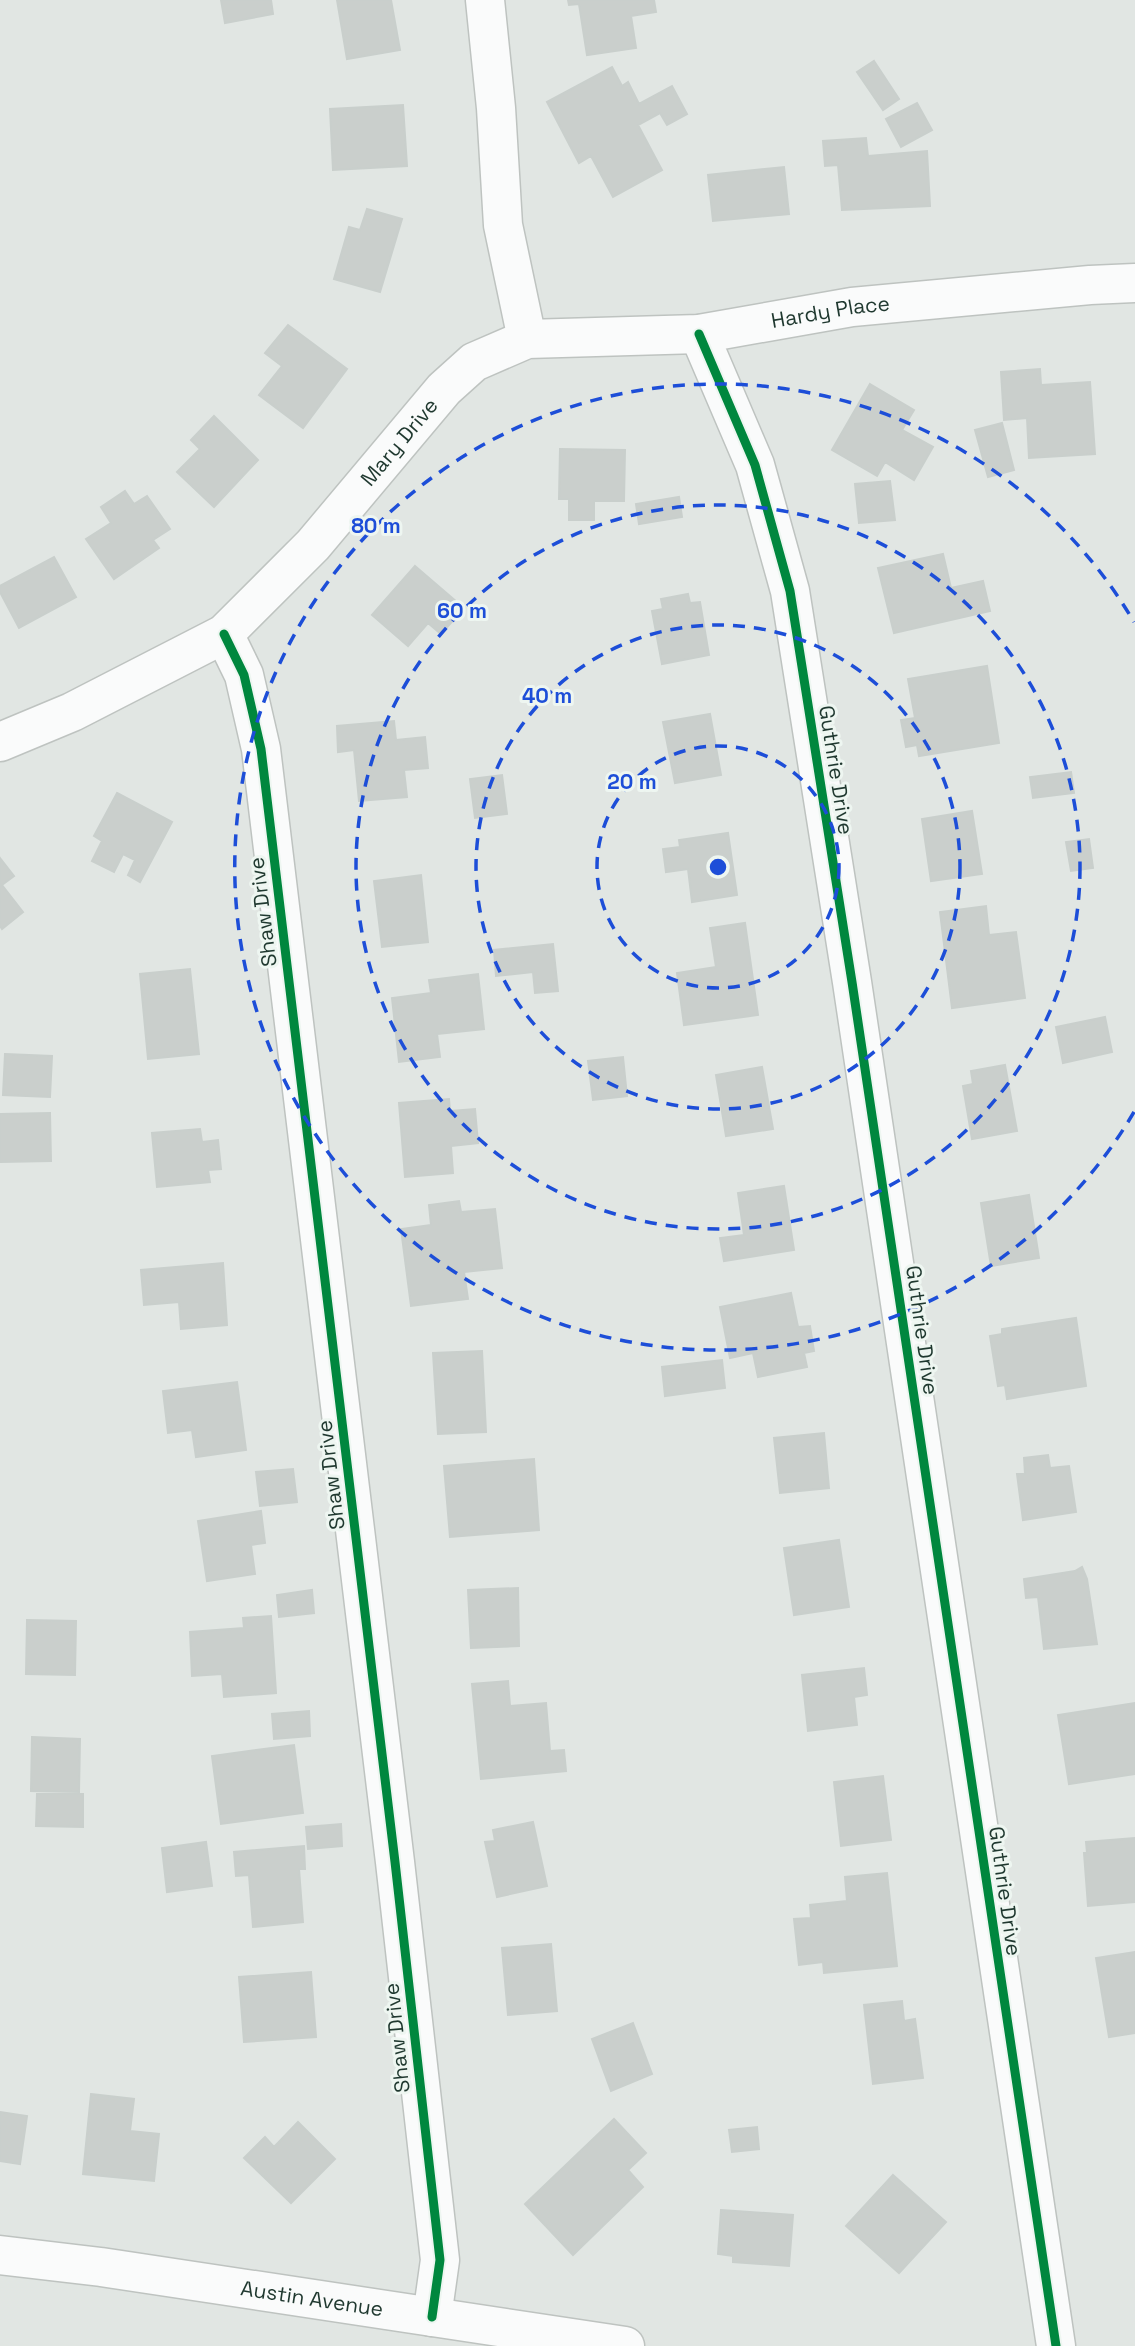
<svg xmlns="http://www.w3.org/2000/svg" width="1135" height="2346" font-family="'Space Grotesk',sans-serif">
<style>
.building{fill:#cacfcc;stroke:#c9cfcc;stroke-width:2}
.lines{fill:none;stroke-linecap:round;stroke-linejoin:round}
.minor-casing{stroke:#bec3c0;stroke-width:41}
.minor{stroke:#fafbfb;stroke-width:38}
.cycleway-casing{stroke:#eef6f1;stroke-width:13}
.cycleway{stroke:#00873e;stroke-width:9}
.ring{fill:none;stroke:#1d4ed8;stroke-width:3.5;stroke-dasharray:12 9}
.labels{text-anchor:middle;stroke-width:6;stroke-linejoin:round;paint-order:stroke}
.street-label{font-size:21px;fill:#1f382f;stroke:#eef6f1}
.centre{fill:#1d4ed8;stroke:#eef6f1;stroke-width:3.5}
.ring-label{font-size:21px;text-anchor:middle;font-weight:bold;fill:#1d4ed8;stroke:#eef6f1;stroke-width:6;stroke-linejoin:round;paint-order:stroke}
</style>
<rect width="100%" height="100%" fill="#e1e6e3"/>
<path class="building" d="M221,0H271L273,14L225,23Z
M337,0H391L400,50L347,59Z
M568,0H654L656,12L631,16L636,48L587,55L579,4L569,5Z
M874,61L899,99L883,110L857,72Z
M612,67L622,86L628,82L639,104L672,86L687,114L667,125L660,113L638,125L662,170L613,197L591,156L579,163L547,102Z
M917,103L932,130L901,147L886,119Z
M403,105L407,166L333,170L330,109Z
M866,138L868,156L927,151L930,206L842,210L838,165L825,166L823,141Z
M784,167L789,214L713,221L708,175Z
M367,209L402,219L380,292L334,279L349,227L360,230Z
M288,325L347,369L303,428L259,395L282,366L265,353Z
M1040,369L1041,385L1090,382L1095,454L1029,458L1027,418L1004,420L1001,372Z
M870,384L914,410L902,430L933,447L914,480L885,462L877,476L832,450Z
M214,416L258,460L214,507L177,472L200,449L191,440Z
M1002,423L1014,470L988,477L975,430Z
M560,449L625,450L624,501H594V520H569V499H559Z
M890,481L895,520L859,523L855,484Z
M125,491L134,504L147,496L170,529L153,540L159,548L114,579L86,539L111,523L101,507Z
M679,497L682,517L639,524L636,504Z
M943,554L951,588L983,581L990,611L894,633L878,568Z
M54,557L76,597L19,628L0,592V586Z
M415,566L464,608L441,634L428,623L408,646L372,615Z
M688,594L690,603L700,602L709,655L662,664L652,611L663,609L661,599Z
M987,666L999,743L919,756L917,745L906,747L901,720L915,718L908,679Z
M710,714L721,775L675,783L663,722Z
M394,721L396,740L425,737L428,768L404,770L407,797L359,801L354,750L338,752L337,726Z
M1071,772L1074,793L1033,798L1030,777Z
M502,775L507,814L475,818L470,779Z
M117,793L172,822L140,882L128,875L135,860L123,854L114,872L92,861L102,841L94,836Z
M972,811L982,874L931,881L922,819Z
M728,833L737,895L692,902L688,869L666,872L663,849L680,847L679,840Z
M1089,839L1093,868L1071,871L1066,842Z
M0,858L14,876L2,885L23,912L2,929L0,926Z
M421,875L428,942L382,947L374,881Z
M986,906L989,935L1016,932L1025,998L952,1008L940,912Z
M745,923L758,1015L684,1025L677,973L716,967L710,928Z
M553,944L558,991L535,993L533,972L496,976L494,950Z
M190,969L199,1054L148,1059L140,974Z
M478,974L484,1029L437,1034L440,1057L399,1062L392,998L431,993L429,980Z
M1105,1017L1112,1052L1063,1063L1056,1027Z
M5,1054L52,1056L50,1097L3,1095Z
M623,1057L627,1096L593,1100L588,1061Z
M1005,1065L1017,1131L972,1139L963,1086L973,1084L971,1071Z
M762,1067L773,1129L726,1136L716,1075Z
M449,1099L450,1111L475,1109L478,1143L451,1146L453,1173L405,1177L399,1103Z
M50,1113L51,1161L0,1162V1114Z
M200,1129L202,1142L218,1140L221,1169L208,1170L210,1182L157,1187L152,1133Z
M784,1186L794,1250L724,1261L720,1238L744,1235L738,1193Z
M1029,1195L1039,1258L991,1266L981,1203Z
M459,1201L461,1212L495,1209L502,1268L464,1272L468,1299L411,1306L401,1229L431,1225L429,1205Z
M223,1263L227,1325L181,1329L179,1302L144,1305L141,1270Z
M791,1293L798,1327L810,1326L814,1351L804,1353L807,1367L758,1377L753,1353L730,1358L720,1307Z
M1076,1318L1086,1386L1007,1399L1005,1385L998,1386L990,1336L1002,1334V1329Z
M482,1351L486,1432L438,1434L433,1353Z
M722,1360L725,1388L665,1396L662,1367Z
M237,1382L246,1450L196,1457L192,1430L168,1433L163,1391Z
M824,1433L829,1488L780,1493L774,1438Z
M1048,1455L1050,1468L1069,1466L1076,1512L1023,1520L1017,1474H1025L1024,1458Z
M534,1459L539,1530L450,1537L444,1466Z
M293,1469L297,1502L260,1506L256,1472Z
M261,1511L265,1543L251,1545L255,1574L207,1581L198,1521Z
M839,1540L849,1607L794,1615L784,1548Z
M1082,1567L1087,1579L1097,1644L1044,1649L1038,1597L1026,1598L1024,1579L1075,1571Z
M518,1588L519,1646L471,1648L468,1590Z
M312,1590L314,1613L279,1617L277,1595Z
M271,1616L276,1693L224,1697L222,1674L192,1676L190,1632L244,1628L243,1618Z
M27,1620L76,1621L75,1675L26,1674Z
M864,1668L867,1695L854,1697L857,1725L808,1731L802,1675Z
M508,1681L510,1706L546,1703L550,1751L564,1750L566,1771L481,1779L472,1684Z
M1135,1703V1774L1069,1784L1058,1715Z
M309,1711L310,1736L274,1739L272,1714Z
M32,1737L80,1739L79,1792L31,1791Z
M294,1745L303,1813L221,1824L212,1756Z
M883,1776L891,1840L841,1846L834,1782Z
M37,1794H83V1827L36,1826Z
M533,1822L547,1886L497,1897L485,1842L495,1841L493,1830Z
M341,1824L342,1846L308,1849L306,1827Z
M1135,1838V1902L1088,1906L1084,1853H1087L1086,1842Z
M206,1842L212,1886L167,1892L162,1848Z
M304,1846L305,1869H299L303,1922L253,1927L249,1875L236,1876L234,1852Z
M887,1873L897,1966L824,1973L823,1962L799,1965L794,1919L811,1918L810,1905L847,1901L845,1877Z
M551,1944L557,2011L508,2015L502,1948Z
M1135,1952V2033L1109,2037L1096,1958Z
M311,1972L316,2037L244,2042L239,1977Z
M902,2001L904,2021L915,2019L923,2078L873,2084L864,2005Z
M633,2023L652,2074L611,2091L592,2039Z
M91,2094L134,2099L130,2131L159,2134L154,2181L83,2174Z
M0,2112L27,2116L20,2164L0,2161Z
M614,2119L646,2153L628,2170L643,2187L573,2255L525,2204Z
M298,2122L335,2159L291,2203L244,2158L265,2137L274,2147Z
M757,2127L759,2149L732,2152L729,2130Z
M893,2175L946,2222L899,2273L846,2226Z
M721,2210L793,2215L789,2266L733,2262V2256L718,2254Z"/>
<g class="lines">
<g class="minor-casing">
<g id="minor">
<path d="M485,0L496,108L503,225L527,339"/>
<path d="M699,334L755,465L790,591L852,982L1056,2346"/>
<path d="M224,634L244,675L261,749L395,1862L440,2260L432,2317"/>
<path id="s1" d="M0,742L72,712L224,634L313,545L444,389L474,362L527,339L699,334L852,307L1090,285L1135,283"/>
<path id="s2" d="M0,2255L101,2267L625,2346"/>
</g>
</g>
<use href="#minor" class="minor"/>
<g class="cycleway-casing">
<path id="cycleway" d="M699,334L755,465L790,591L852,982L1056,2346
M224,634L244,675L261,749L395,1862L440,2260L432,2317"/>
</g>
<use href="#cycleway" class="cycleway"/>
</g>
<g class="ring">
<circle cx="718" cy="867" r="121"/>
<circle cx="718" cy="867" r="242"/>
<circle cx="718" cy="867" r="362"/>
<path d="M1134 1112A483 483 0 1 1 1134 622"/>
</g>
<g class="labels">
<g class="street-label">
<text dy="7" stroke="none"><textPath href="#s1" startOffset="982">Hardy Place</textPath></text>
<text dy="7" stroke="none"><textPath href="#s1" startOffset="509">Mary Drive</textPath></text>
<text transform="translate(836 770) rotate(81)" y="7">Guthrie Drive</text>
<text transform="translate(263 912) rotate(-97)" y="7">Shaw Drive</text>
<text transform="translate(922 1330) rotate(82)" y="7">Guthrie Drive</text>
<text transform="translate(331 1475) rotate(-97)" y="7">Shaw Drive</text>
<text transform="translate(1005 1891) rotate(82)" y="7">Guthrie Drive</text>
<text transform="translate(397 2038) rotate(-96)" y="7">Shaw Drive</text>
<text dy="7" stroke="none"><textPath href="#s2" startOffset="315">Austin Avenue</textPath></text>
</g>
</g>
<circle cx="718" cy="867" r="10" class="centre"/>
<g class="ring-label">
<text x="376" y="533">80 m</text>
<text x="462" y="618">60 m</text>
<text x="547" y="703">40 m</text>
<text x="632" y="789">20 m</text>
</g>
</svg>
